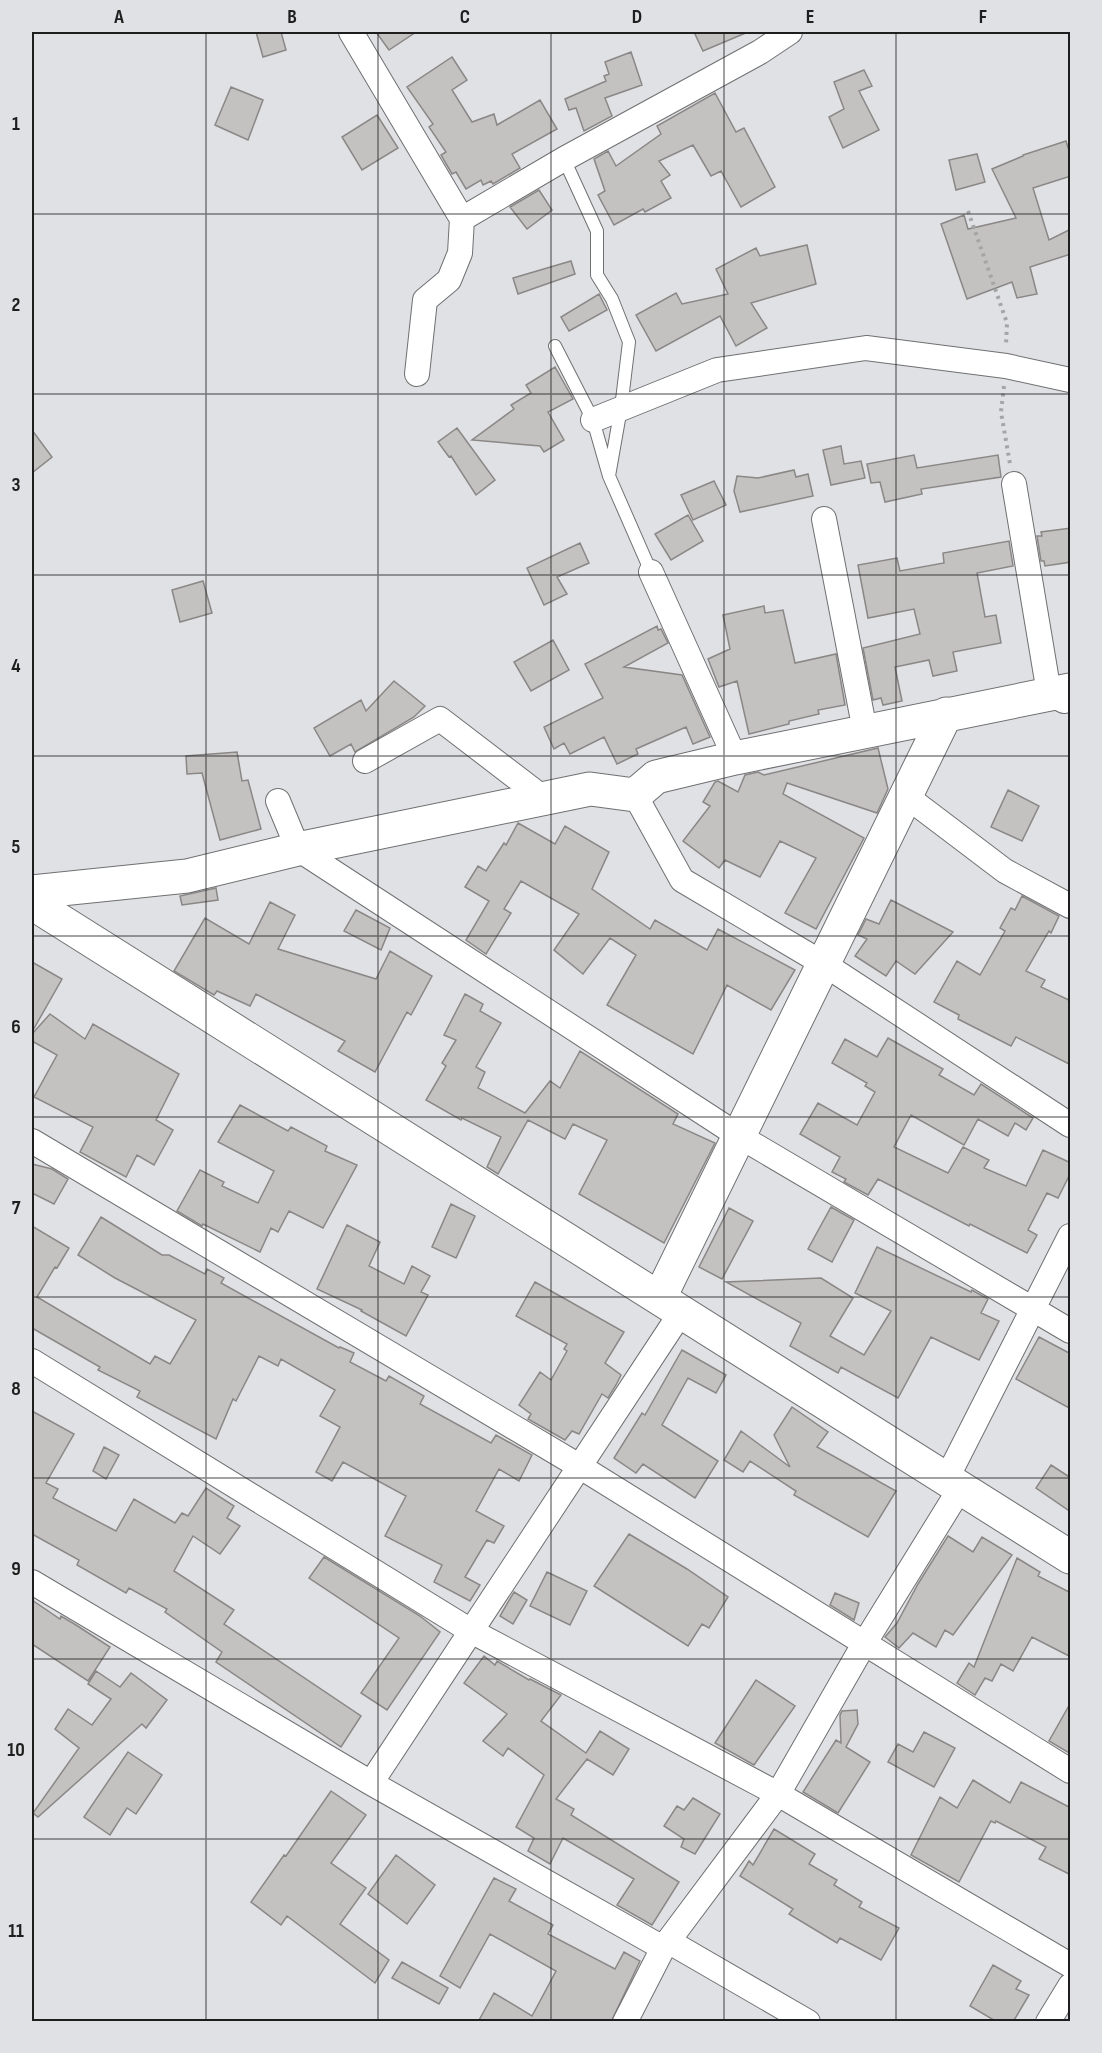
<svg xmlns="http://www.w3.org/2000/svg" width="1102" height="2053" font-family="'Sofia Sans Condensed',sans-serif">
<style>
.building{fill:#c4c2c0;stroke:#8a8786;stroke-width:1.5}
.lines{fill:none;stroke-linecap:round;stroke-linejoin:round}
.lane-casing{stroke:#6f7072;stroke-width:14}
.street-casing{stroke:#6f7072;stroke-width:26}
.secondary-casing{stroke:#6f7072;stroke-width:35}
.path{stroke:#a4a5a7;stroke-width:4;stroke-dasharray:3 4.5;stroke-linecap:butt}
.lane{stroke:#fff;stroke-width:12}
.street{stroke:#fff;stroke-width:24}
.secondary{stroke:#fff;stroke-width:33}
.grid{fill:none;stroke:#1e1e1f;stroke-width:1.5;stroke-opacity:0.55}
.neatline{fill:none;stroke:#1e1e1f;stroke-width:2}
.grid-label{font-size:20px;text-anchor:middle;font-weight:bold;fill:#1e1e1f}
</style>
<rect width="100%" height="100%" fill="#e0e1e4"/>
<path class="building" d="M256,32H281L286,50L263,57Z
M376,32H416L389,50Z
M694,32H748L703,51Z
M631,52L642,85L605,98L612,116L584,131L576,108L569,110L565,99L606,81L604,76L609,74L605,62Z
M452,57L467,80L452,90L472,122L494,114L497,125L540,100L557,129L512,154L520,168L493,184L491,181L483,185L481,180L466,189L456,172L452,174L441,155L446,152L429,127L433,124L407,87Z
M864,70L872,86L859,91L879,130L843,148L829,117L844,109L834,82Z
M231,87L263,100L248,140L215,125Z
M715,93L736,132L744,128L775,187L741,207L721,171L711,176L693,145L659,161L670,175L661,181L671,198L645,212L643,209L614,225L598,195L605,191L594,159L608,151L616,166L661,134L657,126Z
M377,115L398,148L362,170L342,137Z
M1066,141L1071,157V176L1033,188L1049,240L1071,229V254L1030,267L1037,294L1017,298L1012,282L967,299L941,224L964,215L968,229L1016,218L992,169L1023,156V155Z
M977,154L985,182L956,190L949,160Z
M539,190L552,210L527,229L510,207Z
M807,245L816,284L751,303L767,328L736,346L720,316L656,351L636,315L676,293L682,304L728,294L716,269L756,248L760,256Z
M571,261L575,274L518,294L513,278Z
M599,294L607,310L569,331L561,317Z
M555,367L573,399L548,412L564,440L544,452L540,446L472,440L514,409L511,405L531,393L526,385Z
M457,428L495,480L476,495L451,456L449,457L438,442Z
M32,430L52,457L32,473Z
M841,446L844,464L861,461L865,478L831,485L823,450Z
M914,455L917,468L998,455L1001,477L921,489L922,494L885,502L880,482L871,483L867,464Z
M794,470L796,477L808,474L813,496L740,512L734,491L737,476L758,478Z
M714,481L726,505L693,520L681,495Z
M688,515L703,541L671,560L655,534Z
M1071,528V562L1045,566L1044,561H1041L1037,536H1042L1041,532Z
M1009,541L1013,566L977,573L985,617L996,615L1001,643L953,652L957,671L933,676L929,660L895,667L902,701L883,705L881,698L873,700L863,648L920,634L914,609L868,618L858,565L897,558L900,571L944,563L943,553Z
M580,543L589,563L557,577L567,594L544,605L527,568Z
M203,581L212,613L180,622L172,590Z
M764,606L765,613L783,610L795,663L836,654L845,705L818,710L819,714L789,721V724L749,734L737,681L719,687L708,659L730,649L723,615Z
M657,626L658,630L661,629L668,643L624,667L682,675L710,737L693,744L686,727L636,749L638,754L617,764L604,737L570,754L564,743L554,749L544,727L603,698L585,664Z
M553,640L569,670L531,691L514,662Z
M394,681L425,706L414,717L355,752L351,744L330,756L314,728L361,700L366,711Z
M878,748L888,789L877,813L787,783L783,794L864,838L816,929L785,913L816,858L780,841L760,877L725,860L719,868L683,841L710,806L703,802L715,782L718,781L738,792L745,775L758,772L764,775Z
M237,752L242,781L248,780L261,829L220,840L202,773L187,774L186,756Z
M1008,790L1039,806L1022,841L991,827Z
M518,823L555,844L565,826L609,852L592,889L650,929L655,920L707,950L718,929L795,970L771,1010L727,985L693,1054L607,1005L636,955L610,938L583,974L554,950L579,914L521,881L504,909L511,913L486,954L466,940L489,901L465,887L478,866L486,871L504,843L506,845Z
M216,888L218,900L182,905L180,896Z
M1022,896L1059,916L1051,933L1049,931L1026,971L1045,980L1041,987L1071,1001V1065L1016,1037L1011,1046L958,1019L959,1015L934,1002L957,961L980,975L1005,931L1000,928L1011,908L1015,910Z
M891,900L953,932L915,974L896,961L886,976L855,956L867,939L858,935L866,919L879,924Z
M270,902L295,915L278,949L376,979L390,951L432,976L411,1015L407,1012L375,1072L338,1051L345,1041L256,994L250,1006L217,991L214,995L174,971L205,918L249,944Z
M356,910L390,928L381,950L344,931Z
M32,962L62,979L32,1032Z
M465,994L483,1004L480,1011L501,1023L476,1067L485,1072L478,1088L525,1113L550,1081L560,1088L580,1051L678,1114L673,1124L715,1143L664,1243L579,1194L607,1140L573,1124L565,1139L528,1120L498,1174L487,1167L501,1137L462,1118L461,1120L426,1100L446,1066L442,1063L456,1040L444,1035Z
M50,1014L85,1039L93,1024L179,1074L156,1120L173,1130L154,1165L137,1155L126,1177L80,1152L93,1127L34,1097L57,1055L32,1041V1034Z
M888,1038L943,1069L939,1075L974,1095L981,1084L1033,1118L1026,1130L1015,1123L1008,1136L978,1119L964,1145L911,1115L894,1147L948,1173L963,1147L989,1160L984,1168L1026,1186L1043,1150L1071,1163V1172L1058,1198L1047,1193L1028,1230L1037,1235L1027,1253L970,1224L969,1226L878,1179L868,1195L844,1182L846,1179L832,1172L840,1157L800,1134L818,1103L857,1125L875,1092L865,1086L867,1083L832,1063L845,1039L877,1057Z
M240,1105L288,1131L291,1127L327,1146L325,1151L357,1165L323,1228L289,1211L278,1232L271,1228L260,1252L203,1224L202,1226L177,1211L200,1170L224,1182L222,1186L258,1203L274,1171L218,1142Z
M32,1164L52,1169L68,1179L54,1204L32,1193Z
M451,1204L475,1216L456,1258L432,1247Z
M831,1207L854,1220L832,1262L808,1249Z
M729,1208L753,1221L722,1279L699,1267Z
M101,1217L162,1255H169L205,1274L207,1269L224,1278L221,1283L339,1348L340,1347L354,1353L350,1362L386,1381L389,1376L424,1396L420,1404L491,1443L496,1435L532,1455L519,1481L499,1469L476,1511L504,1526L494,1543L487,1540L465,1577L480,1585L470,1601L434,1582L442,1565L385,1536L406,1496L343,1462L332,1481L316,1472L340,1427L320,1416L335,1390L281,1359L278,1366L259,1356L236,1401L233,1399L216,1439L137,1397L140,1391L98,1370L100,1367L32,1328V1226L69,1248L57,1268L55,1267L37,1297L150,1364L155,1356L170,1364L196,1320L115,1278L78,1255Z
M347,1225L380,1242L369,1266L404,1284L412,1266L430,1276L421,1292L428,1295L406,1336L361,1311L362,1310L317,1289Z
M877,1247L971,1292L972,1290L988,1299L981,1313L999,1321L979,1360L931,1337L898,1398L841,1367L838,1373L790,1346L801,1323L726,1282L821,1278L853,1298L830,1336L864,1355L891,1311L855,1293Z
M535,1282L624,1332L605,1363L621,1375L616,1385L608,1398L602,1394L579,1434L572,1431L565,1440L528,1419L531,1414L519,1405L540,1372L551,1380L567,1351L564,1349L567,1344L516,1316Z
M1039,1337L1071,1354V1409L1016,1379Z
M682,1350L726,1375L716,1393L688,1378L662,1425L718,1461L695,1498L643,1464L636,1473L614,1458L642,1413L645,1415Z
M792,1407L828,1432L817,1447L896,1491L868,1537L794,1495L796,1491L750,1461L743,1472L724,1460L741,1431L790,1467L774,1435Z
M32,1411L74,1434L46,1483L58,1489L53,1498L116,1531L134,1499L175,1523L182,1513L188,1516L206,1488L234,1506L227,1518L240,1526L220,1554L193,1536L174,1571L234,1610L224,1624L361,1716L341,1747L216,1662L222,1652L165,1612L167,1609L129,1588L126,1593L77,1565L79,1560L32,1534Z
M104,1447L119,1455L106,1479L93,1471Z
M1051,1465L1071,1478V1512L1036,1488Z
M629,1534L687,1569L728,1597L709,1628L702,1624L688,1646L594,1586Z
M948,1536L973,1552L982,1537L1012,1555L953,1635L945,1630L936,1647L913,1633L899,1648L885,1637L897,1623L918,1584Z
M324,1557L420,1616L440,1632L387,1710L361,1693L399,1638L309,1578Z
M1017,1558L1040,1572L1038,1576L1071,1593V1657L1032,1637L1013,1671L1001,1664L992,1681L985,1678L975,1695L957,1683L969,1663L974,1667Z
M547,1572L587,1591L570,1625L530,1606Z
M514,1592L527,1600L513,1624L500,1616Z
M835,1593L859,1603L854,1620L830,1605Z
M32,1600L60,1619L61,1616L76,1625L110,1647L88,1681L32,1644Z
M484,1656L495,1665L497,1661L529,1680L530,1679L561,1695L541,1721L586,1753L600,1731L629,1749L613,1775L587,1759L556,1799L574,1809L571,1815L679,1882L652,1925L617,1905L634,1879L563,1838L550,1864L528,1851L534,1838L516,1827L544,1775L508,1748L503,1756L483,1741L507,1714L464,1683Z
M96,1671L120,1687L131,1673L167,1700L146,1728L142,1724L38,1817L33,1813L79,1748L55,1729L68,1709L92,1725L111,1699L88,1684Z
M756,1680L795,1706L754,1765L715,1743Z
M1071,1702V1754L1049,1741Z
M857,1710L858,1724L846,1747L870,1762L838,1813L803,1792L836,1740L841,1743L840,1715L842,1711Z
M924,1732L955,1748L934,1787L888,1762L898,1744L913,1752Z
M128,1752L162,1775L136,1814L127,1808L110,1835L84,1817Z
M973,1780L1010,1803L1021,1782L1071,1808V1875L1039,1859L1046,1847L996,1821L995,1823L991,1821L959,1882L911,1855L940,1797L957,1808Z
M331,1791L366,1815L331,1863L366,1888L340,1924L389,1960L375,1983L287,1916L281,1925L251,1902L284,1855L286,1856Z
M693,1798L720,1814L695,1854L681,1847L684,1839L664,1826L677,1806L684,1810Z
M774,1829L815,1854L809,1864L837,1880L834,1885L862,1902L859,1907L899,1928L881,1960L840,1938L837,1943L789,1914L793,1909L740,1876L749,1861L753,1865Z
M396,1855L435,1885L407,1924L368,1894Z
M494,1878L516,1889L509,1901L553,1925L548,1934L615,1969L624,1952L640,1961L611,2022H478L494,1993L532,2016L556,1971L490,1934L460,1988L440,1976Z
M402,1962L448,1988L439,2004L392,1978Z
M993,1965L1021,1981L1016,1989L1029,1995L1013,2022H997L970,2006Z"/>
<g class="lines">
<g class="lane-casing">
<path id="lane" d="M564,159L597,231V275L612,299L629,342L621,408L609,476
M555,346L593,420L609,476L651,572"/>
</g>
<g class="street-casing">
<path id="street" d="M351,32L462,219L460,253L449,280L425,300L417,374
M462,219L564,159L760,52L790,32
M593,420L717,370L866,348L1006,366L1070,380
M1014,484L1049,693L1064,701
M824,519L865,731
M651,572L735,758
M365,761L440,719L542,797
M635,795L682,880L824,964L1070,1125
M906,796L1005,871L1070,906
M278,801L298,849L739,1136L1070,1331
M32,1141L579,1466L1070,1771
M32,1361L471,1631L778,1794L1070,1965
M947,1478L1070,1236
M32,1582L371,1783L663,1948
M371,1783L682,1311
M668,1941L808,2022
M625,2022L663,1948L778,1794L864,1644L961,1487
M1048,2022L1070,1986"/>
</g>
<g class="secondary-casing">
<path id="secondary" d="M32,892L187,876L298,849L590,789L635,795L656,777L735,758L1070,690
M32,903L1070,1557
M660,1297L946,714"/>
</g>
<path class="path" d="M968,211L1007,323L1006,345
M1004,386L1001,412L1010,464"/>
<use href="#lane" class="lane"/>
<use href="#street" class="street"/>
<use href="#secondary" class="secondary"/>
</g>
<path class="grid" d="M206,32V2022M378,32V2022M551,32V2022M724,32V2022M896,32V2022M32,214H1070M32,394H1070M32,575H1070M32,756H1070M32,936H1070M32,1117H1070M32,1297H1070M32,1478H1070M32,1659H1070M32,1839H1070"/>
<rect width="1102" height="2053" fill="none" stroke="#e0e1e4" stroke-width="66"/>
<rect x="33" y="33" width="1036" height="1987" class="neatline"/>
<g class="grid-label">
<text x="119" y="23">A</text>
<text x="292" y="23">B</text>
<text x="465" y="23">C</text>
<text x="637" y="23">D</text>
<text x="810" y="23">E</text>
<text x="983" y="23">F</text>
<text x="16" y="130">1</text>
<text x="16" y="311">2</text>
<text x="16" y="491">3</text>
<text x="16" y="672">4</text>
<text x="16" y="853">5</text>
<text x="16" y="1033">6</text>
<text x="16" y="1214">7</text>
<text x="16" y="1395">8</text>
<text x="16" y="1575">9</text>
<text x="16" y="1756">10</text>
<text x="16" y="1937">11</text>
</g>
</svg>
